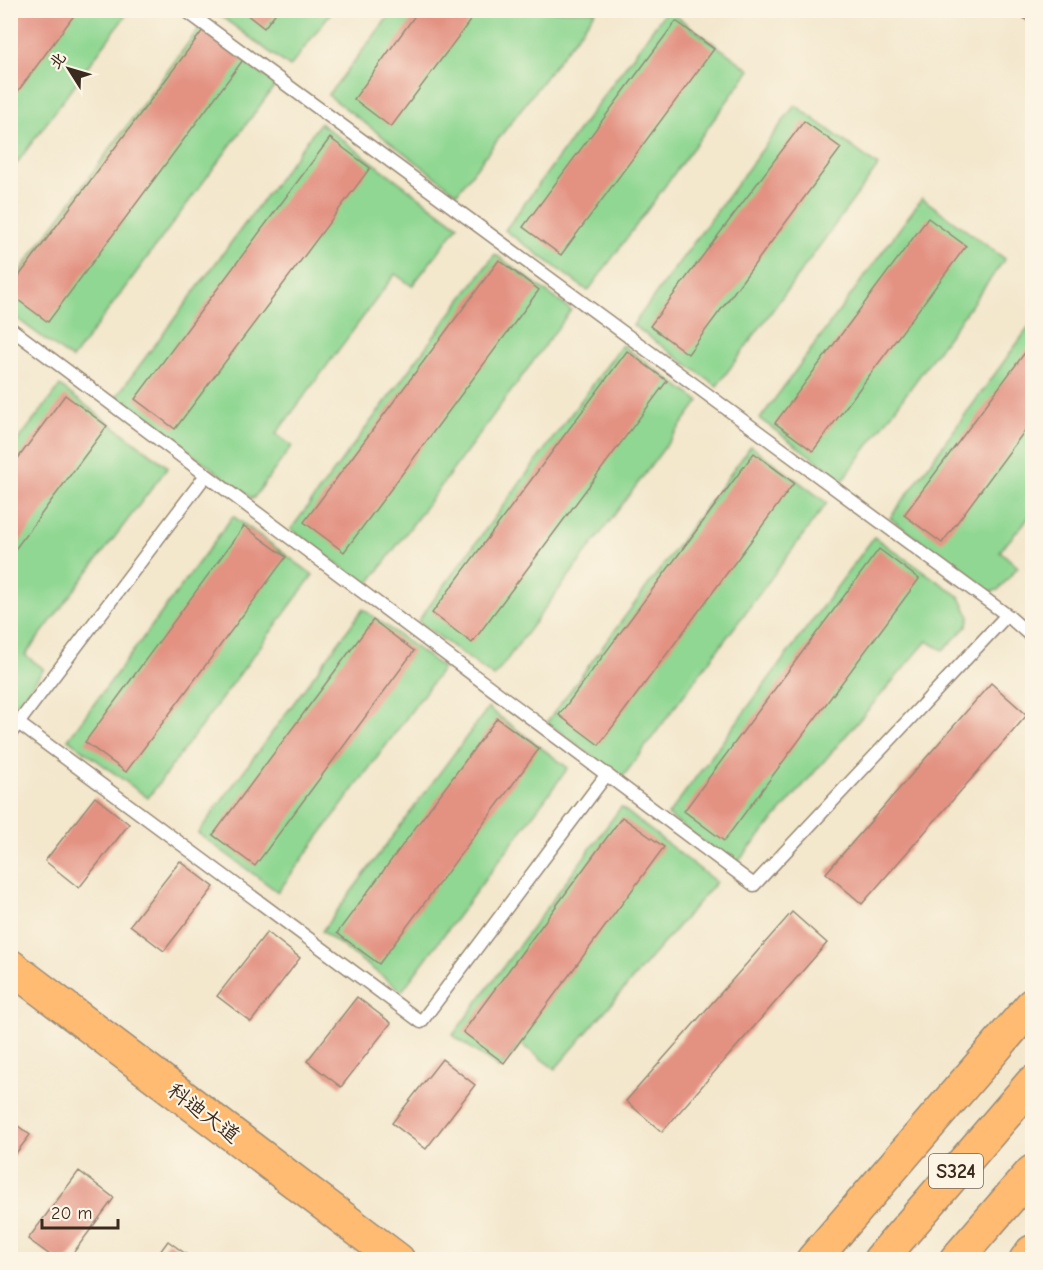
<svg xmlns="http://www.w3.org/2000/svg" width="1043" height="1270" font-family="'Comic Neue','LXGW WenKai TC',sans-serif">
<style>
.green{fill:#8fd792;stroke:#658058;stroke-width:1.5}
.building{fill:#e39282}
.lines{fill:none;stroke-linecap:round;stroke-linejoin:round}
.service-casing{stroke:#978875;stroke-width:15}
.primary-casing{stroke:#978875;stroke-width:36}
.service{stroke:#fff;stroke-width:12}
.primary{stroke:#ffbb71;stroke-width:33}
.labels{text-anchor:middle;stroke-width:4.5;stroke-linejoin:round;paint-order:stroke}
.shield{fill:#fcf5e5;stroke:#75675a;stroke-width:1.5}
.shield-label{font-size:20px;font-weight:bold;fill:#3b2a1e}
.street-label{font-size:21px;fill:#3b2a1e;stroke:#fcf5e5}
</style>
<rect width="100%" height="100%" fill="#fcf5e5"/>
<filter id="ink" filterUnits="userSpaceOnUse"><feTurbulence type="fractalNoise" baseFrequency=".0167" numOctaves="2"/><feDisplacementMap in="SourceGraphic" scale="12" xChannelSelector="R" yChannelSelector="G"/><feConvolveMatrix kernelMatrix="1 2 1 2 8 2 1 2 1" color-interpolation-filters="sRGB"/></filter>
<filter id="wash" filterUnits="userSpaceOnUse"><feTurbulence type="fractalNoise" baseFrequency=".008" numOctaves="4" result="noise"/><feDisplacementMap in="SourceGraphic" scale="24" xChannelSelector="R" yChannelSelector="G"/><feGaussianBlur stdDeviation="1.35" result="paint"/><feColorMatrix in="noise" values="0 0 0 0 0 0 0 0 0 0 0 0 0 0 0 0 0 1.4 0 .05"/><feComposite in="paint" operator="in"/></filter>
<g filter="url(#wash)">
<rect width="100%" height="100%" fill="#f3e7cc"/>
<path class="green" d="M11,10L129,11L11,171Z
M214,11H332L290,67Z
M393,11H596L457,193L328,95Z
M666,11H669L750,70L588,291L505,230Z
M200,27L276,84L72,359L11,314V283Z
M795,105L878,166L717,386L633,325Z
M320,123L458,226L412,286L395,274L276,434L292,446L253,499L116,397Z
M922,198L1005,259L843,480L760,419Z
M495,254L571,310L367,586L291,529Z
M1032,323V514L1000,551L1018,567L998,590L987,592L890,518Z
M622,345L699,401L494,677L418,621Z
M60,386L168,467L25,655L44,669L17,705L10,700V451Z
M751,446L827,503L622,778L547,722Z
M233,516L313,575L148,798L68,739Z
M874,537L959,596L970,617L967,626L943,650L927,641L734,866L668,815Z
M363,609L443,668L278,892L198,833Z
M488,708L568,768L402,991L322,931Z
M621,807L716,882L555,1069L521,1044L500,1069L453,1035Z"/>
<g id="blocks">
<path class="building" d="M16,10H78L10,102V18Z
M241,10H278L264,28Z
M419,10H478L391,127L354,99Z
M1014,10H1032V25Z
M676,21L714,49L561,255L523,227Z
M203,30L243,60L48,322L10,294V288Z
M804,121L841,148L688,354L650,326Z
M330,138L370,168L175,429L135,399Z
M928,218L966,246L813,451L775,423Z
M499,260L539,290L344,552L304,522Z
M1032,343V421L942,543L904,515Z
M627,351L667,381L472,643L432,613Z
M65,395L107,426L10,556V469Z
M754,453L794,483L599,745L559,715Z
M244,526L286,557L126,772L85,742Z
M879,549L919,579L724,841L684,811Z
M373,620L414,651L255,866L213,835Z
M991,683L1027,715L862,904L826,873Z
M497,718L539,749L379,964L337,933Z
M95,797L129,824L79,888L45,861Z
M622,817L664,847L504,1063L463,1032Z
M180,861L214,887L164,951L130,925Z
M792,912L827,943L662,1132L626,1101Z
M267,932L300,958L251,1022L217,996Z
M357,997L391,1023L341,1087L307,1061Z
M442,1059L475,1085L426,1149L392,1123Z
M10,1120L30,1135L10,1161Z
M79,1171L114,1198L68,1260H57L28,1239Z
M168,1241L194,1260H154Z"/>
</g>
</g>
<g filter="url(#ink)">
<use href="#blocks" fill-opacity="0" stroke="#978875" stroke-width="1.5"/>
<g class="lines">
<g class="service-casing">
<path id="service" d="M10,328L754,885L1007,615L185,10
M1007,615L1032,637
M10,717L421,1022L607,774
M10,734L206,475"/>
</g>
<g class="primary-casing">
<path id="primary" d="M10,966L398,1260
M813,1260L1032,1005
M880,1260L1032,1083
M956,1260L1032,1172
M1026,1260L1032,1252"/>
</g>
<use href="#service" class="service"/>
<use href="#primary" class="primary"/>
</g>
</g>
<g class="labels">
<rect class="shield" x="929" y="1154" width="54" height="34" rx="4.5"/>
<g class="shield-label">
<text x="956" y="1178">S324</text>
</g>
<g class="street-label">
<text transform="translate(204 1113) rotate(37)" y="7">科迪大道</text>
</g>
</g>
<rect width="1043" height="1270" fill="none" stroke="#fcf5e5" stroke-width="36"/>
<g transform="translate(69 69) rotate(307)" stroke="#fcf5e5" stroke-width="4.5" paint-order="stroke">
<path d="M0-4.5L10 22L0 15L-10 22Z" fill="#3b2a1e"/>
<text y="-9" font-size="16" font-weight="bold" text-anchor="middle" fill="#3b2a1e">北</text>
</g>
<path d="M42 1219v9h76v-9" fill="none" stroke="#3b2a1e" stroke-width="3"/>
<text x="51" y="1219" font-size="18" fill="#3b2a1e" stroke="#fcf5e5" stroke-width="4.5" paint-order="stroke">20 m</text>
</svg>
